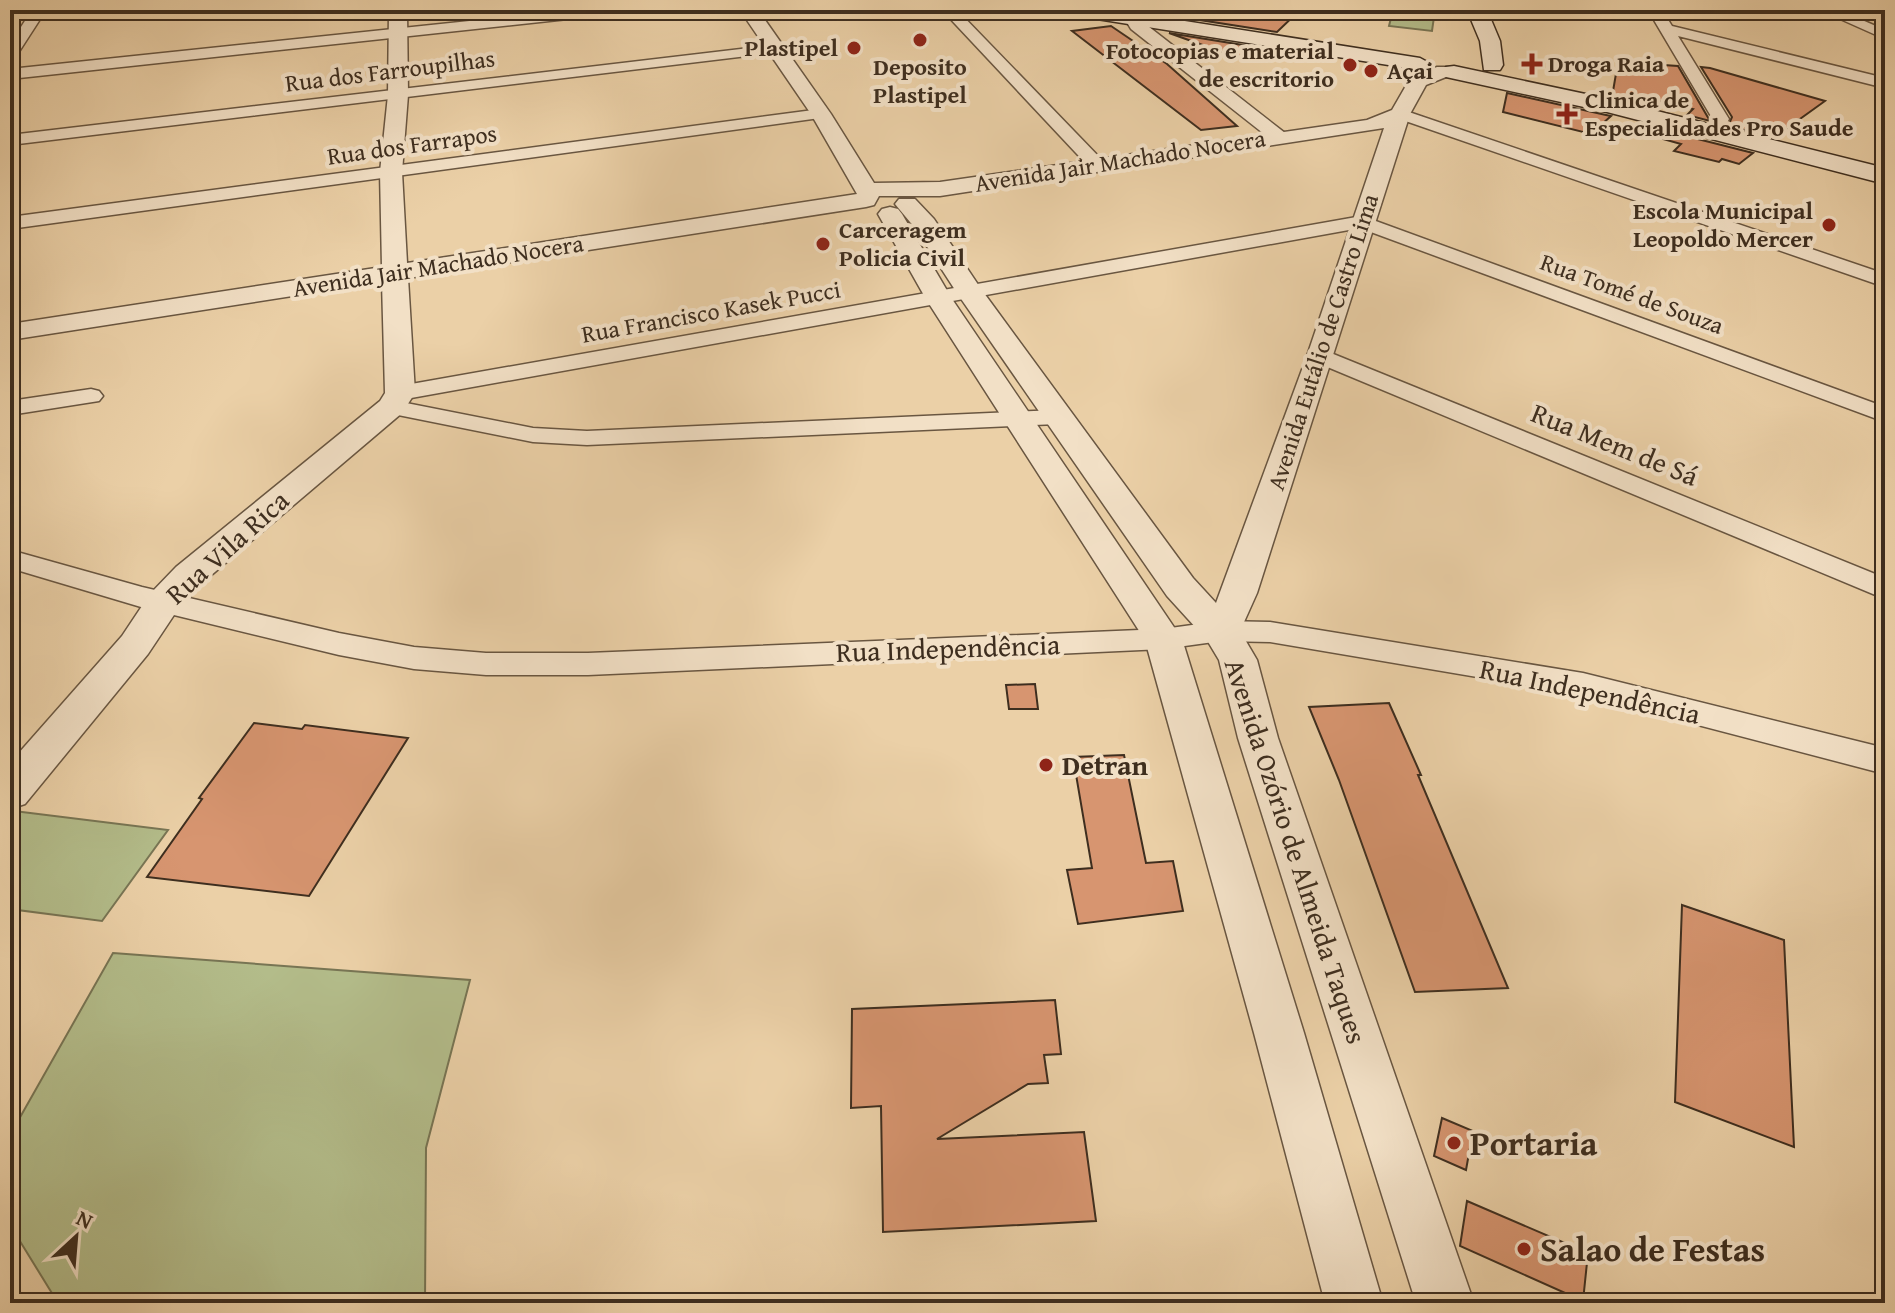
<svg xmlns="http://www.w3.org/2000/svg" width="1895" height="1313" font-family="'Gentium Book Plus',serif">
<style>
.green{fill:#b3bc8a;stroke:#787554;stroke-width:2}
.building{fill:#d79570;stroke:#3e2e1f;stroke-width:2}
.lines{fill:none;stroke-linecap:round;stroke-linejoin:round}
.minor-casing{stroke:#695641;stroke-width:3}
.tertiary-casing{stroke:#695641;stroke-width:3}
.secondary-casing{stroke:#3e2e1f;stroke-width:3}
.minor{fill:#f2e0c6;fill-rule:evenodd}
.tertiary{fill:#f2e0c6;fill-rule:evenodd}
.secondary{fill:#f2e0c6;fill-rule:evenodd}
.poi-dot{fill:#8f2418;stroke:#f2e0c6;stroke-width:3}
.labels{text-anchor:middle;stroke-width:8;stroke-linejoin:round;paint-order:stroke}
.far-poi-label{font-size:24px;font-weight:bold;fill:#3e2e1f;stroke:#f2e0c6;text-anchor:start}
.far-street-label{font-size:24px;fill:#3e2e1f;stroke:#f2e0c6}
.street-label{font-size:28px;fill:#3e2e1f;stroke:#f2e0c6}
.poi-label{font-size:28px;font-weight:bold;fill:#3e2e1f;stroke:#f2e0c6;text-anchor:start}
.near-poi-label{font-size:34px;font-weight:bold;fill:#3e2e1f;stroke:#f2e0c6;text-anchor:start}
</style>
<rect width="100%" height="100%" fill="#ebd0a7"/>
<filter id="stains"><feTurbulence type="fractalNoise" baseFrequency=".0025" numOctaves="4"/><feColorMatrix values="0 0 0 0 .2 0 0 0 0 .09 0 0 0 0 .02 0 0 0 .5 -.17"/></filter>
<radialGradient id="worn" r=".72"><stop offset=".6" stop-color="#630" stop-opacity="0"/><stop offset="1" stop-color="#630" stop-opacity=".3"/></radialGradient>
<path class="green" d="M1393,10H1435L1432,31L1389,26Z
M14,811L168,830L102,921L10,909V816Z
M113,953L470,980L426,1148L425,1303H58L10,1225V1135Z"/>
<path class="building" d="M1197,10H1300L1277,32L1187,18Z
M1111,26L1167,64L1237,126L1201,130L1072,31Z
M1169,33L1261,48L1255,54L1245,52L1239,58Z
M1618,62L1678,66L1710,121L1687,115L1693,109L1634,95L1628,101L1612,97Z
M1701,67L1710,68L1825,101L1775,137L1728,126L1732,117Z
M1507,93L1606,115L1611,116L1591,134L1503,112Z
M1670,132L1753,153L1739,164L1722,159L1719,162L1674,151L1681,144L1663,139Z
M1035,684L1038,709H1009L1006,685Z
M1389,703L1421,775H1418L1508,988L1415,992L1339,780L1309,707Z
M254,723L302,729L305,725L408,738L309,896L147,877L202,799L199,798Z
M1124,755L1146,863L1173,861L1183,911L1078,924L1067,870L1092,868L1073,757Z
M1682,905L1784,940L1794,1147L1675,1102Z
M1055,1000L1061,1054L1044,1055L1048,1083L1028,1084L937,1139L1084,1132L1096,1221L883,1232L881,1106L851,1108L852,1009Z
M1442,1118L1473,1131L1466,1170L1434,1156Z
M1467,1201L1588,1253L1583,1301L1460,1246Z"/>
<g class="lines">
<g class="minor-casing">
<path id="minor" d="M32,10H46L15,58L10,59V44Z
M575,10H621L614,14L10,79V69Z
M942,10H957L1103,161L1106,165L1103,169H1091Z
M1648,10H1662L1672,26L1885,78V88L1678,36L1729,119L1727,123H1715Z
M1820,10H1839L1885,30V39Z
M1130,12L1285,133L1287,137L1285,141H1273L1131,29L1123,16Z
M775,45L780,46V52L10,145V135Z
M821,109L827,111L829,114L827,117L10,229V217Z
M1400,109L1885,274V287L1394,117L1392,114L1394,111Z
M1362,216L1885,407V422L1360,228L400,400L392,398L388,393L392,388L400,386Z
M1321,349L1885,578V599L1313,361L1310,356L1313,351Z
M91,389L99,391L103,396L99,401L10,415V401Z
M391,400L533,428L587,431L1058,410L1066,412L1070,417L1066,422L1058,424L587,445L533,442L383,412L379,407L383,402Z
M10,550L142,587L339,633L414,647L486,653H588L1163,629L1221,621L1270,622L1583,673L1885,748V774L1583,695L1270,642L1221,641L1163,649L588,675H486L414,669L339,655L141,607L10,568Z"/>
</g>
<g class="tertiary-casing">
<path id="tertiary" d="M389,10H407L408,95L402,172L407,263L857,194L811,114L740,10H758L831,114L874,183L940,182L1367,120L1392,110L1411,77L1437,67H1451L1454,71L1451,75L1426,85L1410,114L1257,593L1240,631L1257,660L1278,738L1474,1303H1416L1238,738L1219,660L1207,640L1167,596L957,293L915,228L895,204L899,199H915L934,219L981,289L1193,578L1216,603L1307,356L1384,128L940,196H879L874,205L866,207L408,278L415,393L402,413L202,583L176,612L148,654L25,804L10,809V763L122,636L150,594L176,567L380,401L385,393L382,282L10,340V324L382,267L380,172L388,95Z
M890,207L898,209L902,214L952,299L1182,639L1304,1033L1383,1303H1325L1254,1033L1145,640L926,299L878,214L882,209Z"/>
</g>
<g class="secondary-casing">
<path id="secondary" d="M1068,10H1115L1420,58L1431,64L1420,70L1078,16Z
M1467,10H1487L1500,41L1503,65L1500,70H1484L1480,41Z
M1454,66L1609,99L1885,168V184L1607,112L1446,77L1443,72L1446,67Z"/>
</g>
<use href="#minor" class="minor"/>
<use href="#tertiary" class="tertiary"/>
<use href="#secondary" class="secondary"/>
</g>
<g class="poi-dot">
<circle cx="920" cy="40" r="8"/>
<circle cx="854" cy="48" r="8"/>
<path d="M1528 52h8v8h8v8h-8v8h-8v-8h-8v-8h8z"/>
<circle cx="1350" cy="65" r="8"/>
<circle cx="1371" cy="71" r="8"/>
<path d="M1563 102h8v8h8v8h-8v8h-8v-8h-8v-8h8z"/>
<circle cx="1829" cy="225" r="8"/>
<circle cx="823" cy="244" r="8"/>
<circle cx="1046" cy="765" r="8"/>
<circle cx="1454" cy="1143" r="8"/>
<circle cx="1524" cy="1249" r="8"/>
</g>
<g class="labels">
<g class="far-poi-label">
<text x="838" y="56" text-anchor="end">Plastipel</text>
<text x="1334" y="59" text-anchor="end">Fotocopias e material<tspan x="1334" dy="28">de escritorio</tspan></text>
<text x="1548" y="72">Droga Raia</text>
<text x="920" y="75" text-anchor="middle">Deposito<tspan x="920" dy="28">Plastipel</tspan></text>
<text x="1387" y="79">Açai</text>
<text x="1585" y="108">Clinica de<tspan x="1585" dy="28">Especialidades Pro Saude</tspan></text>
<text x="1813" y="219" text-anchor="end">Escola Municipal<tspan x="1813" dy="28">Leopoldo Mercer</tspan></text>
<text x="839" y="238">Carceragem<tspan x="839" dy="28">Policia Civil</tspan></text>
</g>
<g class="far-street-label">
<text transform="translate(390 71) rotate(-7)" y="8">Rua dos Farroupilhas</text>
<text transform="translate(412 145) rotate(-8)" y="8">Rua dos Farrapos</text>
<text transform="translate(1120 161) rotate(-9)" y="8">Avenida Jair Machado Nocera</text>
<text transform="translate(438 266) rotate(-9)" y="8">Avenida Jair Machado Nocera</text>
<text transform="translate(1632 294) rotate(20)" y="8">Rua Tomé de Souza</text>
<text transform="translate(711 312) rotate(-10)" y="8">Rua Francisco Kasek Pucci</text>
<text transform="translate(1323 342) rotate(-72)" y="8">Avenida Eutálio de Castro Lima</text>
</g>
<g class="street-label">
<text transform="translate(1615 444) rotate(22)" y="10">Rua Mem de Sá</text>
<text transform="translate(227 547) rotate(-42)" y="10">Rua Vila Rica</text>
<text transform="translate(948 648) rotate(-2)" y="10">Rua Independência</text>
<text transform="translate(1590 691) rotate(12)" y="10">Rua Independência</text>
<text transform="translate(1296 851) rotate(72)" y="10">Avenida Ozório de Almeida Taques</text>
</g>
<g class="poi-label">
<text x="1062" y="775">Detran</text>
</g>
<g class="near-poi-label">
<text x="1470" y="1155">Portaria</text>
<text x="1540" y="1261">Salao de Festas</text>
</g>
</g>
<rect width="1895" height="1313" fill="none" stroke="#ebd0a7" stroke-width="40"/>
<rect x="12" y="12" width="1871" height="1289" fill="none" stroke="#3e2e1f" stroke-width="4"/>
<rect x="20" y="20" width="1855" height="1273" fill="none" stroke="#3e2e1f" stroke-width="2"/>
<g transform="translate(76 1237) rotate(26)" stroke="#f2e0c6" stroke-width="6" paint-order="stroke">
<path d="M0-6L14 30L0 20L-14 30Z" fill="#3e2e1f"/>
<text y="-12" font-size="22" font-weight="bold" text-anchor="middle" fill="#3e2e1f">N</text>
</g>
<rect width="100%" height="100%" filter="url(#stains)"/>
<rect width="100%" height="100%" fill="url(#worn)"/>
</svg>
